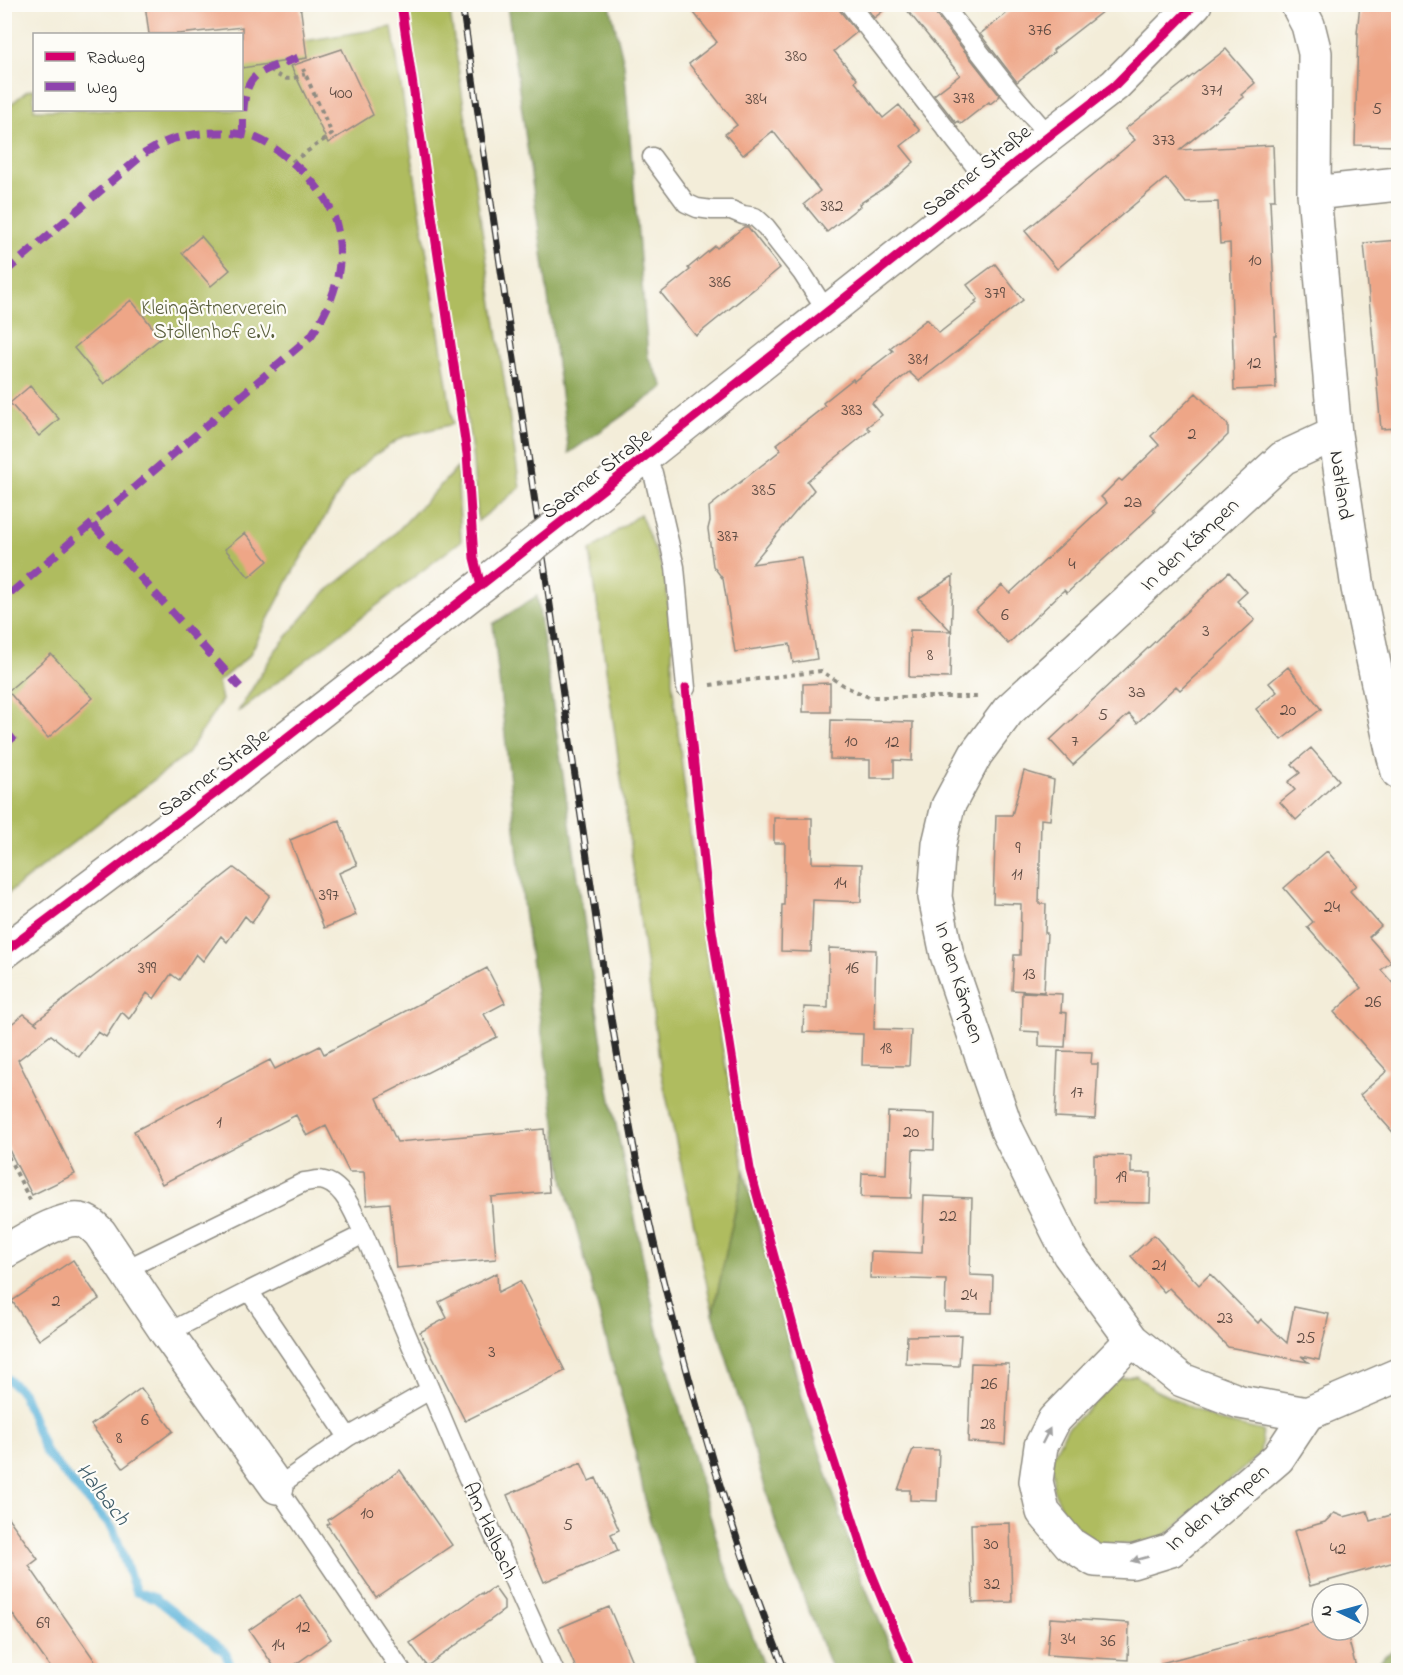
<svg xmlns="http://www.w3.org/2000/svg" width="1403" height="1675" font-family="'Indie Flower',sans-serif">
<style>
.green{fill:#afbc5e;stroke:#6d7444;stroke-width:1.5}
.forest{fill:#8ba455;stroke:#5b6840;stroke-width:1.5}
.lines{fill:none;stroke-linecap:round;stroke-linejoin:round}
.stream{stroke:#60b6dc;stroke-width:9}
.building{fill:#eea687}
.service-casing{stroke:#8f8c82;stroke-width:21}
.minor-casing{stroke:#8f8c82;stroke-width:36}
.secondary-casing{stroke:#8f8c82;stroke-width:36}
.path{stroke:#8f8c82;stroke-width:4;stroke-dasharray:4.5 4.5;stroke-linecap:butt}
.service{stroke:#fff;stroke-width:18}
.minor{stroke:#fff;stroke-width:33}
.secondary{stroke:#fff;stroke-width:33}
.rail-casing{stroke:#2b2b2b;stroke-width:7}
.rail{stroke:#fdfcf7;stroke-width:4.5;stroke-dasharray:14;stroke-linecap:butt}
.secondary-bridge-casing{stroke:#8f8c82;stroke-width:36;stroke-linecap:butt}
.secondary-bridge{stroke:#fff;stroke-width:33}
.quiet{stroke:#8e44ad;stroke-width:8;stroke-dasharray:15 8;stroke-linecap:butt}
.cycleway-casing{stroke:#fdfcf7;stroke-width:13}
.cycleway{stroke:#d6006c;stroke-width:9}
.oneway{fill:#a0a0a0}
.labels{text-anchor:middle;stroke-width:4.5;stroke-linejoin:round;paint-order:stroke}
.number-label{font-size:18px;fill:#5c4a42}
.street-label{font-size:21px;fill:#2b2b2b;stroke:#fdfcf7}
.park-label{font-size:21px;fill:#595e3d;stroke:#fdfcf7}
.water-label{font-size:22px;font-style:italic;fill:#3e5c69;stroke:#fdfcf7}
</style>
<rect width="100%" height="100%" fill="#fdfcf7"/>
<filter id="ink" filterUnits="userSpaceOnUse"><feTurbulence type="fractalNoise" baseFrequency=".0167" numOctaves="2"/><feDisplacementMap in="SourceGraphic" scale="12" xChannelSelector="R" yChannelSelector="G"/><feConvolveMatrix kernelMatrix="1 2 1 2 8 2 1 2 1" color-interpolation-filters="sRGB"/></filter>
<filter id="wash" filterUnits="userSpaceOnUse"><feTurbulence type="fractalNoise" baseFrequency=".008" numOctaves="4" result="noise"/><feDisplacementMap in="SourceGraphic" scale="24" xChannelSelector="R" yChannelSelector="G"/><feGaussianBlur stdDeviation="1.35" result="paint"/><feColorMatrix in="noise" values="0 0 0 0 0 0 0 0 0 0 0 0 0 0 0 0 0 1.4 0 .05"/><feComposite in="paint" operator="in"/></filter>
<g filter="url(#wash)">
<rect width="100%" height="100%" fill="#f3edd9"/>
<path class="green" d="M407,5H449L520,488L478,521L472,452Z
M392,27L453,424L402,437L373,456L346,481L291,575L249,656L218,682L222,700L187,754L7,894L4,892V110L27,91L34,89V110H242V51Z
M457,468L461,541L238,712L275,651L321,596L384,545Z
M640,514L665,574L672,635V680L700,919L744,1170L713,1313L661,1072L590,551Z
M1136,1375L1155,1390L1219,1421L1263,1431L1260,1454L1165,1536L1132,1545L1095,1543L1067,1519L1053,1489L1052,1457L1067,1429L1119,1379Z"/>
<path class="forest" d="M507,5H610L624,64L648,357L664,387L569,453L541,245Z
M537,596L608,1085L657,1327L722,1558L766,1670H700L649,1518L630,1428L564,1183L524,911L493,624Z
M744,1170L802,1397L857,1567L900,1670H832L780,1537L713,1313Z
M1398,1645V1670H1370Z"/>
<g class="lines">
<path class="stream" d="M4,1376L22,1392L46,1453L113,1529L136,1592L155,1598L225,1652L232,1670"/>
</g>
<g id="blocks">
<path class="building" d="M145,4H300L307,58L242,68V27L179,34H149Z
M687,4H838L840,11L857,32L834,51L857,79L855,82L883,118L899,105L920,131L901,146L914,162L887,186L859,204L860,206L827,232L804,204L820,191L773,131L743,155L725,134L737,125L689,64L717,42Z
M864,4H892L874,18Z
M902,4H933L937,16L1000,96L990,104L989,102L961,124L958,121L956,123L934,95L960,75Z
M1019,4H1112L1053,50L1054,52L1017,82L980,34Z
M1360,4H1398V146L1355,145L1358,33H1357Z
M342,49L373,115L328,143L291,66Z
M1226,49L1255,83L1241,95L1244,97L1180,150L1273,145L1275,200H1270L1276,335H1274L1276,388L1234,390L1230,243L1220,244L1218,202L1186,203L1166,178L1057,269L1025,231L1135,140L1125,129Z
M744,227H748L780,268L696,336L661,293L690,270L688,268L715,246L717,248Z
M201,236L230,270L211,286L182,253Z
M1398,240V428L1381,429L1364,243Z
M995,264L1023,300L919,381L909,372L872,403L882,415L867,427L870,430L807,481L814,490L752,564L801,557L817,659L793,663L790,644L735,652L723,579L713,566L708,529L710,521L709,507L781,450L777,444L825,406L823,403L853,379L854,381L893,351L890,348L927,319L939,333L977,303L975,301L978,299L967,285Z
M131,300L161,338L104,384L74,348Z
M30,386L59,419L39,436L10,403Z
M1196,393L1228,425V435L1153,509L1155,512L1067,593L1064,590L1008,644L976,610L1002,585L1010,593L1107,503L1101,497L1119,479L1122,481L1159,445L1151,436Z
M245,533L268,561L249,577L225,549Z
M1229,572L1247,592L1237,601L1255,620L1180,690L1176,686L1137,723L1129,714L1073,765L1050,740Z
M953,576L950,678L909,677L910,630L951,631L919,598Z
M51,654L93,698L48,738L8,691Z
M1288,667L1321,709L1281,740L1256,709L1277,692L1269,683Z
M830,683V712H803V684Z
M831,720L913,722L912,761L894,760V778H870V760L830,759Z
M1311,748L1339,780L1296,820L1280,802L1295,790L1288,782L1300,773L1292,764Z
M1024,771L1054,780L1050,820L1041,819L1039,904H1046L1045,933H1047L1044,992L1012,990L1014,955H1020L1021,904L993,903L996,815H1012Z
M774,818H812V863L862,864L861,902L813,900L811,952L781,951L782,905H784L785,843H774Z
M339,820L357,865L339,873L356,915L324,928L290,840Z
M1327,851L1356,885L1350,891L1381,926L1369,937L1391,962L1381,970L1398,989V1138L1360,1095L1387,1071L1334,1012L1361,988L1307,927L1313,922L1284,888Z
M234,868L270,895L252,923L245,916L227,942L221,936L203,961L196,954L179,980L171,974L154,999L147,993L129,1019L122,1012L106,1037L98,1032L79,1057L51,1035L18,1060L75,1174L32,1195L4,1140V1030L24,1014L38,1025L35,1022Z
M829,948L876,950L874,1029L911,1030L909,1066L862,1065L863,1034L803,1032L804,1007L828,1008Z
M487,968L505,1003L484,1014L497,1037L377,1098L397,1142L544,1129L549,1192L491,1197L496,1259L396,1268L390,1203L367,1205L364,1172H349L326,1126L307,1136L296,1115L162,1184L134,1131L270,1060L275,1069L320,1046L324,1054Z
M1022,992L1062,994L1061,1012L1067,1013L1065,1047L1039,1046V1032L1021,1031Z
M1058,1051L1092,1052L1091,1064H1098L1095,1119L1055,1117Z
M888,1112L935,1114L934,1150L913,1149L911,1198L861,1197L862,1173L886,1174Z
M1094,1155L1131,1156V1173H1151L1150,1203L1094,1202Z
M924,1196L972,1198L970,1275L993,1276L992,1313L945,1312L946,1280L870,1278L871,1251L922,1253Z
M1154,1235L1199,1285L1210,1274L1258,1323L1261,1319L1287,1343L1294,1307L1329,1314L1319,1360L1301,1356L1308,1362L1228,1347L1169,1288L1164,1292L1131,1256Z
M73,1260L99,1299L39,1340L12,1301Z
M497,1273L498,1292L520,1281L565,1371L465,1421L420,1332L447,1318L439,1302Z
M961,1335L959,1366L906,1364L907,1336Z
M971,1363L1009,1364L1005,1444L968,1442Z
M141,1388L173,1431L123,1468L91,1425Z
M913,1449L939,1450L937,1501L910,1500V1490H898Z
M581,1463L589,1481L596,1478L619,1530L611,1534L618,1551L544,1582L507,1495Z
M400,1470L452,1545L376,1597L327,1525L330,1523L328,1520Z
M1367,1511L1370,1521L1398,1513V1561L1310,1586L1294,1531L1325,1522L1334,1513L1344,1517Z
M4,1512L38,1559L29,1566L102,1671H53L4,1602Z
M1010,1523L1012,1602L973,1603L971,1524Z
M494,1587L504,1601V1610L427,1666L410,1643L482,1593L483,1595Z
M300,1595L331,1639L286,1671H277L249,1630Z
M609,1607L636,1671H577L559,1628Z
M1050,1618L1129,1623L1128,1660L1047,1655Z
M1322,1620V1630H1346L1357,1671H1162L1161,1663Z"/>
</g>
</g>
<g filter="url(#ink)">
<use href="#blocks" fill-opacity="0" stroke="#8f8c82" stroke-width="1.5"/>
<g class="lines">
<g class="service-casing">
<path id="service" d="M849,4L989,184
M945,4L946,9L1010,91L1049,136
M652,157L686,203L697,208L712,210H731L743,215L755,217L766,227L802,273L827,312
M644,458L653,473L675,567L686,688
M126,1269L304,1182C308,1182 314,1180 318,1180C344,1181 354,1215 364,1234L462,1465L554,1670
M249,1291L364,1234
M167,1333L249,1291L348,1437L277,1487L401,1670
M348,1437L430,1390"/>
</g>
<g class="minor-casing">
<path id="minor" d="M1297,4L1308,25L1315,53L1314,193L1335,434L1358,588L1392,750L1398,772
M1314,193L1398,184
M1335,434L1283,458L1008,711L976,754L948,806L939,844L935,897L947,955L1007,1130L1069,1254L1132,1340L1182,1380L1240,1402L1307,1414L1398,1375
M4,1252C21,1243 62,1216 80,1220C88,1221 94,1227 100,1233L167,1333L277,1487
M1132,1340L1054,1420L1041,1446L1036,1481L1043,1512L1070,1544L1095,1560L1132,1562L1171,1550L1278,1458L1307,1414"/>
</g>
<g class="secondary-casing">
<path id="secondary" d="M634,465L1049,136L1115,85L1195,4
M4,952L221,789L486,582"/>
</g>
<path class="path" d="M270,69C283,81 289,81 305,74
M292,162L332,134L303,69
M710,685L821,671L846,687L869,697H980
M4,1148L31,1202"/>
<use href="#service" class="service"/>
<use href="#minor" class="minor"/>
<use href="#secondary" class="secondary"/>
<g class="rail-casing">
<path id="rail" d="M462,4L608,1001C620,1068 630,1135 645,1202C657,1261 673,1320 689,1378C716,1477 746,1575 785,1670"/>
</g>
<use href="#rail" class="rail"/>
<g class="secondary-bridge-casing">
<path id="secondary-bridge" d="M486,582L634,465"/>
</g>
<use href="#secondary-bridge" class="secondary-bridge"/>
<path class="quiet" d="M243,134C243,116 241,83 260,73C272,66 287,62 300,57
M4,273L145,153C153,149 161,143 170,140C194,132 232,129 256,138C273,145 287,158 301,170C318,186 334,208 338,232C345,271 332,305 311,336L4,599
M93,525L240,687
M4,745L15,736"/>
<g class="cycleway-casing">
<path id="cycleway" d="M401,4L467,454L474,558L481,586
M686,688L710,918L750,1169L811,1391L866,1560L911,1670
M4,952L221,789L634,465L1049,136L1115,85L1195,4"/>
</g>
<use href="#cycleway" class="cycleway"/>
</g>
<defs><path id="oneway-solid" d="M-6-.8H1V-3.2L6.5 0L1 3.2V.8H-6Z" transform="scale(1.5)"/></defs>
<g class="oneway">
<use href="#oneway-solid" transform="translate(1046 1436) rotate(-63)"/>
<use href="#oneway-solid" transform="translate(1140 1559) rotate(165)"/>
</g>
</g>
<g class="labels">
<g class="number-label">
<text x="1040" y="35">376</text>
<text x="796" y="61">380</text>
<text x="1212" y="95">371</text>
<text x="341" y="98">400</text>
<text x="964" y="103">378</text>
<text x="756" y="104">384</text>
<text x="1377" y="114">5</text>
<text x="1164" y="145">373</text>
<text x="832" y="211">382</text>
<text x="1255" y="265">10</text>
<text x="720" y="287">386</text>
<text x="995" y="298">379</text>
<text x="918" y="364">381</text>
<text x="1254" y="368">12</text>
<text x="852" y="415">383</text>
<text x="1192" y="439">2</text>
<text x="764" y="495">385</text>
<text x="1133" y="507">2a</text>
<text x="728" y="541">387</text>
<text x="1072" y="569">4</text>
<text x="1005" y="620">6</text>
<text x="1206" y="636">3</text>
<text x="930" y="660">8</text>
<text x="1137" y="697">3a</text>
<text x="1288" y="715">20</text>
<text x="1103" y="720">5</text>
<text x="851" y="746">10</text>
<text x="1075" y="746">7</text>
<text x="892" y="747">12</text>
<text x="1018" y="853">9</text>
<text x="1017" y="879">11</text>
<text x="840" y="888">14</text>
<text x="329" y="900">397</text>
<text x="1332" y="912">24</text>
<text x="147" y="973">399</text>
<text x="852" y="973">16</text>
<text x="1029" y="979">13</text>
<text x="1373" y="1007">26</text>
<text x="886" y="1053">18</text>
<text x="1077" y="1097">17</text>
<text x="219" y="1127">1</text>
<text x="911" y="1137">20</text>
<text x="1121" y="1182">19</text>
<text x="948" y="1221">22</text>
<text x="1159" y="1270">21</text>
<text x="969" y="1300">24</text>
<text x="56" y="1306">2</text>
<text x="1225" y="1323">23</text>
<text x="1306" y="1343">25</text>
<text x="492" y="1357">3</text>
<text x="989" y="1389">26</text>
<text x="145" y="1425">6</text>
<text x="988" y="1429">28</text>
<text x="119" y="1443">8</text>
<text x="367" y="1518">10</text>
<text x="568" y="1530">5</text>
<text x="991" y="1549">30</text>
<text x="1338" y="1554">42</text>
<text x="992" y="1589">32</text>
<text x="43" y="1628">69</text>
<text x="303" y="1632">12</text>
<text x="1068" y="1644">34</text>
<text x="1108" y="1646">36</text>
<text x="278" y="1650">14</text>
</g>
<g class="street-label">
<text transform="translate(976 170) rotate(-39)" y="7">Saarner Straße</text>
<text transform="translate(596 473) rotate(-38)" y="7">Saarner Straße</text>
<text transform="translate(1342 485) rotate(82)" y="7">Natland</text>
<text transform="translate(1189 544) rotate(-43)" y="7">In den Kämpen</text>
<text transform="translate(213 772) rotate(-37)" y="7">Saarner Straße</text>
<text transform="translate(960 982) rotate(73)" y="7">In den Kämpen</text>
<text transform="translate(1217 1507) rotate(-39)" y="7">In den Kämpen</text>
<text transform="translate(491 1530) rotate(66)" y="7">Am Halbach</text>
</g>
<g class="park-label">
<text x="214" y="314">Kleingärtnerverein<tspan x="214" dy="24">Stollenhof e.V.</tspan></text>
</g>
<g class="water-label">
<text transform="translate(104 1493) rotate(52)" y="8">Halbach</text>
</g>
</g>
<rect width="1403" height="1675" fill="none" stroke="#fdfcf7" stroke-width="24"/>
<rect x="33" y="33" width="210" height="78" fill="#fdfcf7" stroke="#a9a8a5" stroke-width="1.5"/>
<rect x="45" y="52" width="30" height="9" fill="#d6006c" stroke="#a9a8a5" stroke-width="1.5"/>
<text x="87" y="63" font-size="18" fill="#2b2b2b">Radweg</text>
<rect x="45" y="82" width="30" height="9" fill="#8e44ad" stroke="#a9a8a5" stroke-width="1.5"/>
<text x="87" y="93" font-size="18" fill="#2b2b2b">Weg</text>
<g transform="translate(1340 1612) rotate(275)"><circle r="28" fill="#fdfcf7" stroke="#a9a8a5" stroke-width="1.5"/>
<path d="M0-4.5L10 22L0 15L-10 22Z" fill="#1f6fb2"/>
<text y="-9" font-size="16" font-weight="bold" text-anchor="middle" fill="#2b2b2b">N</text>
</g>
</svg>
